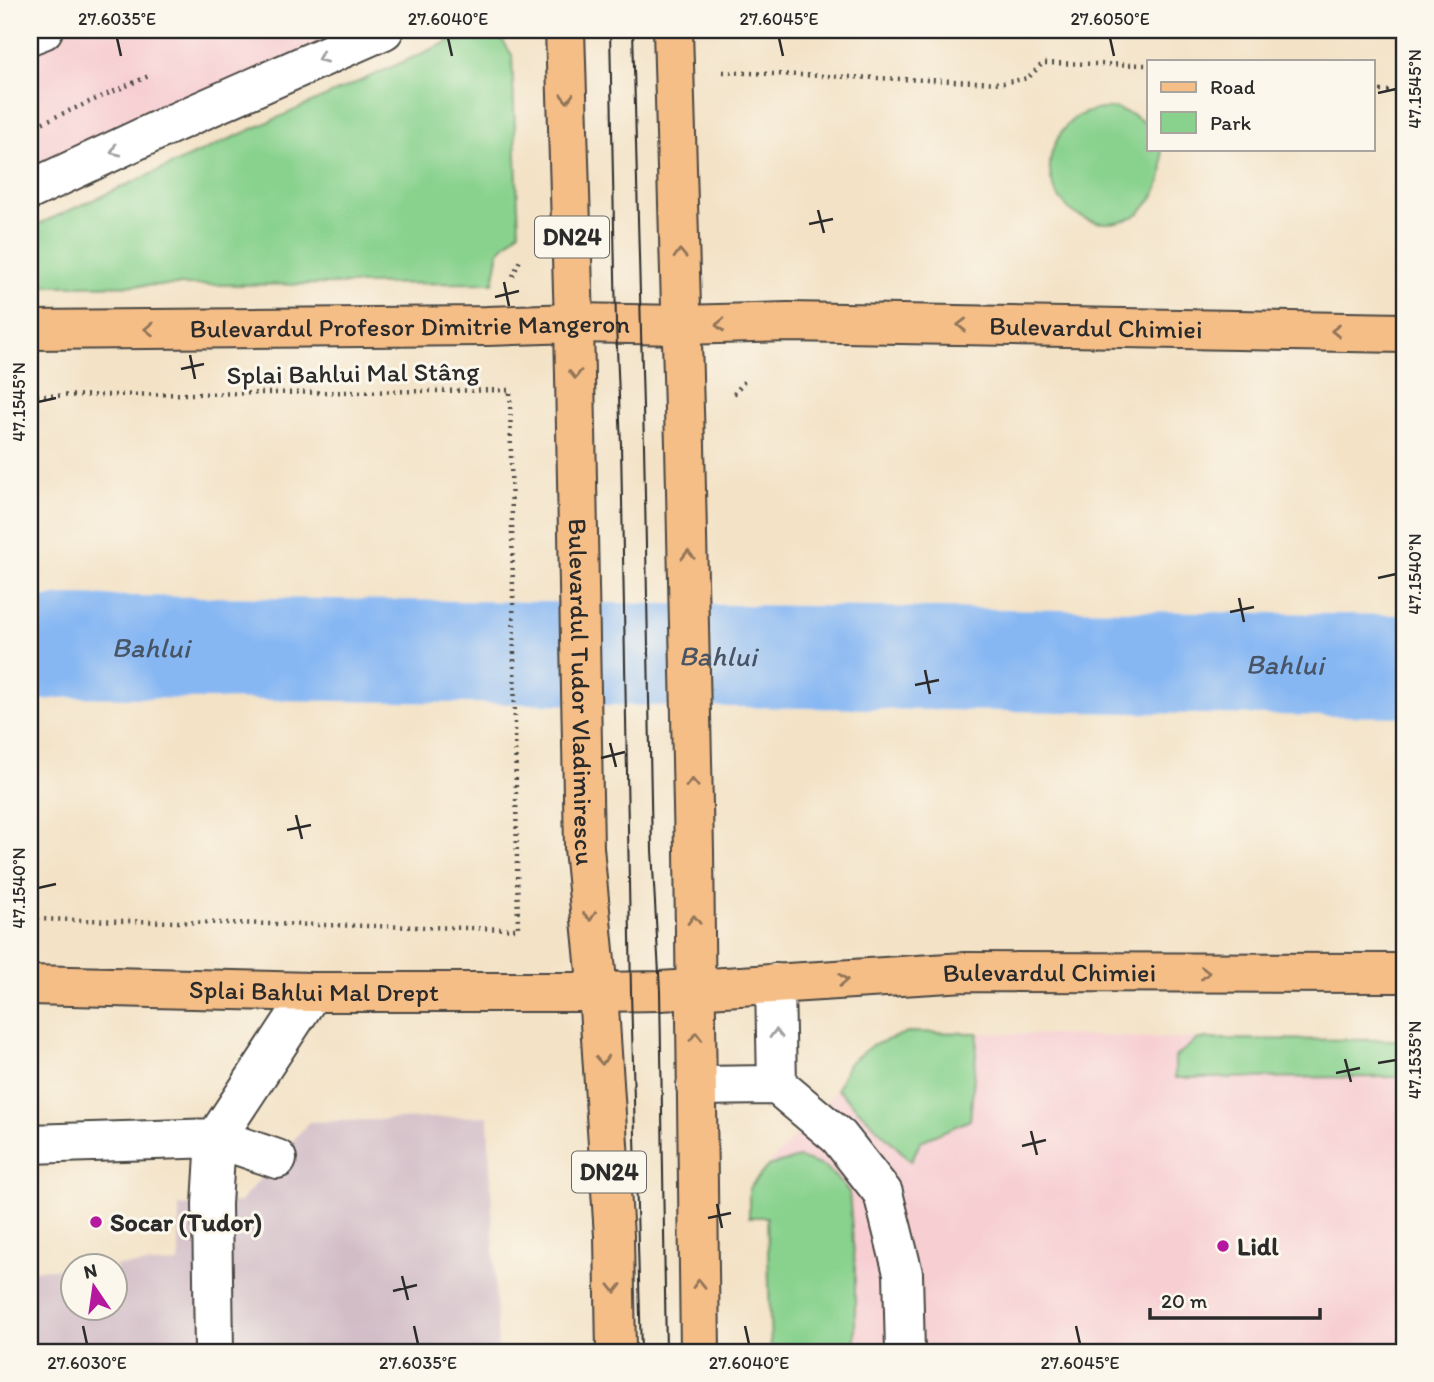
<svg xmlns="http://www.w3.org/2000/svg" width="1434" height="1382" font-family="Itim,sans-serif">
<style>
.built{fill:#f7cfd3}
.industrial{fill:#d2bdc7}
.green{fill:#89d28e;stroke:#5a7e5c;stroke-width:2}
.lines{fill:none;stroke-linecap:round;stroke-linejoin:round}
.river{stroke:#87b7f3;stroke-width:102}
.minor-casing{stroke:#494642;stroke-width:42}
.major-casing{stroke:#494642;stroke-width:42}
.path{stroke:#494642;stroke-width:4.5;stroke-dasharray:2 5;stroke-linecap:butt}
.minor{stroke:#fff;stroke-width:38}
.major{stroke:#f6be87;stroke-width:38}
.tram{stroke:#2b2b2b;stroke-width:2}
.oneway{stroke:#a0a0a0}
.oneway2{stroke:#907459}
.ticks{fill:none;stroke:#2b2b2b;stroke-width:2.5}
.poi-dot{fill:#b5179e;stroke:#fbf7ec;stroke-width:2.5}
.labels{text-anchor:middle;stroke-width:6;stroke-linejoin:round;paint-order:stroke}
.shield{fill:#fbf7ec;stroke:#696865;stroke-width:2}
.shield-label{font-size:24px;font-weight:bold;fill:#2b2b2b}
.street-label{font-size:26px;fill:#2b2b2b;stroke:#fbf7ec}
.poi-label{font-size:26px;font-weight:bold;fill:#2b2b2b;stroke:#fbf7ec;text-anchor:start}
.water-label{font-size:28px;font-style:italic;fill:#475567;stroke:#fbf7ec}
.neatline{fill:none;stroke:#2b2b2b;stroke-width:2.5}
.ticks-label{font-size:18px;text-anchor:middle;fill:#2b2b2b}
</style>
<rect width="100%" height="100%" fill="#fbf7ec"/>
<filter id="ink" filterUnits="userSpaceOnUse"><feTurbulence type="fractalNoise" baseFrequency=".0143" numOctaves="2"/><feDisplacementMap in="SourceGraphic" scale="14" xChannelSelector="R" yChannelSelector="G"/><feConvolveMatrix kernelMatrix="1 2 1 2 8 2 1 2 1" color-interpolation-filters="sRGB"/></filter>
<filter id="wash" filterUnits="userSpaceOnUse"><feTurbulence type="fractalNoise" baseFrequency=".00686" numOctaves="4" result="noise"/><feDisplacementMap in="SourceGraphic" scale="28" xChannelSelector="R" yChannelSelector="G"/><feGaussianBlur stdDeviation="1.57" result="paint"/><feColorMatrix in="noise" values="0 0 0 0 0 0 0 0 0 0 0 0 0 0 0 0 0 1.4 0 .05"/><feComposite in="paint" operator="in"/></filter>
<g filter="url(#wash)">
<rect width="100%" height="100%" fill="#f3e2c6"/>
<path class="built" d="M30,30H382L30,190Z
M908,1032L978,1033L1198,1039L1404,1040V1352H771L767,1217H749V1188L768,1166L837,1089L848,1064L871,1046Z"/>
<path class="industrial" d="M488,1116L498,1352H30V1270L73,1268L74,1308H116V1266H106L179,1263V1206L240,1202L309,1122Z"/>
<path class="green" d="M499,35L512,55L519,231L499,251L493,283L43,286L30,277V228L450,41Z
M1114,108L1133,115L1149,126V149H1161C1166,171 1161,190 1145,207C1139,215 1128,220 1117,222C1070,230 1034,182 1057,140C1061,131 1069,121 1078,116C1089,110 1101,109 1114,108Z
M908,1032L978,1033L970,1120L921,1141L911,1161L837,1089L848,1064L871,1046Z
M1198,1039L1404,1040V1077L1175,1078V1057Z
M799,1158L826,1167L849,1192L855,1266V1352H771L767,1217H749V1188L768,1166Z"/>
<g class="lines">
<path class="river" id="s1" d="M30,650L68,646L1404,666"/>
</g>
</g>
<g filter="url(#ink)">
<g class="lines">
<g class="minor-casing">
<path id="minor" d="M30,35L43,30
M30,190L167,126L384,30
M775,983L777,1085
M696,1086L777,1085L839,1137L883,1193L903,1273L905,1352
M30,1144L216,1138L277,1159
M214,1352L212,1204L216,1138L312,992"/>
</g>
<g class="major-casing">
<g id="major">
<path id="s2" d="M565,30L574,323L584,848L598,992L614,1236L616,1352"/>
<path d="M673,30L685,445L694,851L700,1352"/>
<path id="s3" d="M30,330L487,326L574,323L682,325L788,322L1404,333"/>
<path id="s4" d="M30,985L312,992H598L660,991L965,972L1404,973"/>
</g>
</g>
<path class="path" d="M723,72L1003,83L1028,78L1043,63L1149,65
M1373,91H1404
M30,128L151,75
M513,276L521,258
M734,394L747,378
M30,396L510,390L518,929L30,919"/>
<use href="#minor" class="minor"/>
<use href="#major" class="major"/>
<path class="tram" d="M610,30L616,324L621,445L631,992L641,1352
M633,30L644,445L652,850L660,991L666,1352"/>
</g>
<defs><path id="oneway-chevron" d="M-2-3.5L2.5 0L-2 3.5" fill="none" stroke-width="1.6" stroke-linecap="round" stroke-linejoin="round" transform="scale(1.75)"/></defs>
<g class="oneway">
<use href="#oneway-chevron" transform="translate(322 58) rotate(156)"/>
<use href="#oneway-chevron" transform="translate(115 151) rotate(155)"/>
<use href="#oneway-chevron" transform="translate(776 1034) rotate(-91)"/>
</g>
<g class="oneway2">
<use href="#oneway-chevron" transform="translate(567 98) rotate(88)"/>
<use href="#oneway-chevron" transform="translate(680 254) rotate(-92)"/>
<use href="#oneway-chevron" transform="translate(720 325) rotate(179)"/>
<use href="#oneway-chevron" transform="translate(962 325) rotate(-179)"/>
<use href="#oneway-chevron" transform="translate(149 329) rotate(180)"/>
<use href="#oneway-chevron" transform="translate(1336 331) rotate(-179)"/>
<use href="#oneway-chevron" transform="translate(575 374) rotate(90)"/>
<use href="#oneway-chevron" transform="translate(688 555) rotate(-91)"/>
<use href="#oneway-chevron" transform="translate(692 783) rotate(-91)"/>
<use href="#oneway-chevron" transform="translate(590 916) rotate(84)"/>
<use href="#oneway-chevron" transform="translate(694 920) rotate(-91)"/>
<use href="#oneway-chevron" transform="translate(1205 973)"/>
<use href="#oneway-chevron" transform="translate(843 980) rotate(-3)"/>
<use href="#oneway-chevron" transform="translate(696 1037) rotate(-90)"/>
<use href="#oneway-chevron" transform="translate(602 1060) rotate(86)"/>
<use href="#oneway-chevron" transform="translate(699 1284) rotate(-91)"/>
<use href="#oneway-chevron" transform="translate(615 1288) rotate(89)"/>
</g>
</g>
<path class="ticks" d="M117,38L121,56M448,38L452,56M779,38L783,56M1110,38L1114,56M1378,93L1396,89M818,210L824,233M809,224L833,219M504,282L509,306M495,297L519,291M190,355L195,379M181,369L204,364M38,402L56,398M1378,578L1396,574M1239,598L1244,622M1230,612L1254,607M925,670L930,694M915,685L939,680M610,743L616,767M601,758L625,752M296,815L302,839M287,830L311,825M38,888L56,884M1345,1059L1351,1082M1378,1063L1396,1060M1336,1073L1360,1068M1031,1131L1037,1155M1022,1146L1046,1140M717,1204L722,1228M708,1218L731,1213M402,1276L408,1300M393,1291L417,1285M83,1326L87,1344M414,1326L418,1344M745,1326L749,1344M1076,1326L1080,1344"/>
<g class="poi-dot">
<circle cx="96" cy="1222" r="7"/>
<circle cx="1223" cy="1246" r="7"/>
</g>
<g class="labels">
<g class="shield">
<rect x="535" y="216.5" width="74" height="41" rx="5"/>
<rect x="572" y="1151.5" width="74" height="41" rx="5"/>
</g>
<g class="shield-label">
<text x="572" y="245">DN24</text>
<text x="609" y="1180">DN24</text>
</g>
<g class="street-label">
<text dy="9" stroke="none"><textPath href="#s3" startOffset="380">Bulevardul Profesor Dimitrie Mangeron</textPath></text>
<text dy="9" stroke="none"><textPath href="#s3" startOffset="1066">Bulevardul Chimiei</textPath></text>
<text transform="translate(353 373) rotate(-1)" y="9">Splai Bahlui Mal Stâng</text>
<text dy="9" stroke="none"><textPath href="#s2" startOffset="662">Bulevardul Tudor Vladimirescu</textPath></text>
<text dy="9" stroke="none"><textPath href="#s4" startOffset="1020">Bulevardul Chimiei</textPath></text>
<text dy="9" stroke="none"><textPath href="#s4" startOffset="284">Splai Bahlui Mal Drept</textPath></text>
</g>
<g class="poi-label">
<text x="110" y="1231">Socar (Tudor)</text>
<text x="1237" y="1255">Lidl</text>
</g>
<g class="water-label">
<text dy="10" stroke="none"><textPath href="#s1" startOffset="121">Bahlui</textPath></text>
<text dy="10" stroke="none"><textPath href="#s1" startOffset="688">Bahlui</textPath></text>
<text dy="10" stroke="none"><textPath href="#s1" startOffset="1255">Bahlui</textPath></text>
</g>
</g>
<rect width="1434" height="1382" fill="none" stroke="#fbf7ec" stroke-width="77"/>
<rect x="1147" y="60" width="228" height="91" fill="#fbf7ec" stroke="#a8a59f" stroke-width="2"/>
<rect x="1161" y="82" width="35" height="10" fill="#f6be87" stroke="#a8a59f" stroke-width="2"/>
<text x="1210" y="94" font-size="21" fill="#2b2b2b">Road</text>
<rect x="1161" y="112" width="35" height="21" fill="#89d28e" stroke="#a8a59f" stroke-width="2"/>
<text x="1210" y="130" font-size="21" fill="#2b2b2b">Park</text>
<g transform="translate(94 1287) rotate(347)"><circle r="33" fill="#fbf7ec" stroke="#a8a59f" stroke-width="2"/>
<path d="M0-5L12 26L0 18L-12 26Z" fill="#b5179e"/>
<text y="-10" font-size="19" font-weight="bold" text-anchor="middle" fill="#2b2b2b">N</text>
</g>
<path d="M1150 1308v10h170v-10" fill="none" stroke="#2b2b2b" stroke-width="3.5"/>
<text x="1161" y="1308" font-size="21" fill="#2b2b2b" stroke="#fbf7ec" stroke-width="5" paint-order="stroke">20 m</text>
<rect x="38" y="38" width="1358" height="1306" class="neatline"/>
<g class="ticks-label">
<text x="117" y="25">27.6035°E</text>
<text x="448" y="25">27.6040°E</text>
<text x="779" y="25">27.6045°E</text>
<text x="1110" y="25">27.6050°E</text>
<text transform="translate(1415 89) rotate(-90)" y="6">47.1545°N</text>
<text transform="translate(19 402) rotate(-90)" y="6">47.1545°N</text>
<text transform="translate(1415 574) rotate(-90)" y="6">47.1540°N</text>
<text transform="translate(19 888) rotate(-90)" y="6">47.1540°N</text>
<text transform="translate(1415 1060) rotate(-90)" y="6">47.1535°N</text>
<text x="87" y="1369">27.6030°E</text>
<text x="418" y="1369">27.6035°E</text>
<text x="749" y="1369">27.6040°E</text>
<text x="1080" y="1369">27.6045°E</text>
</g>
</svg>
